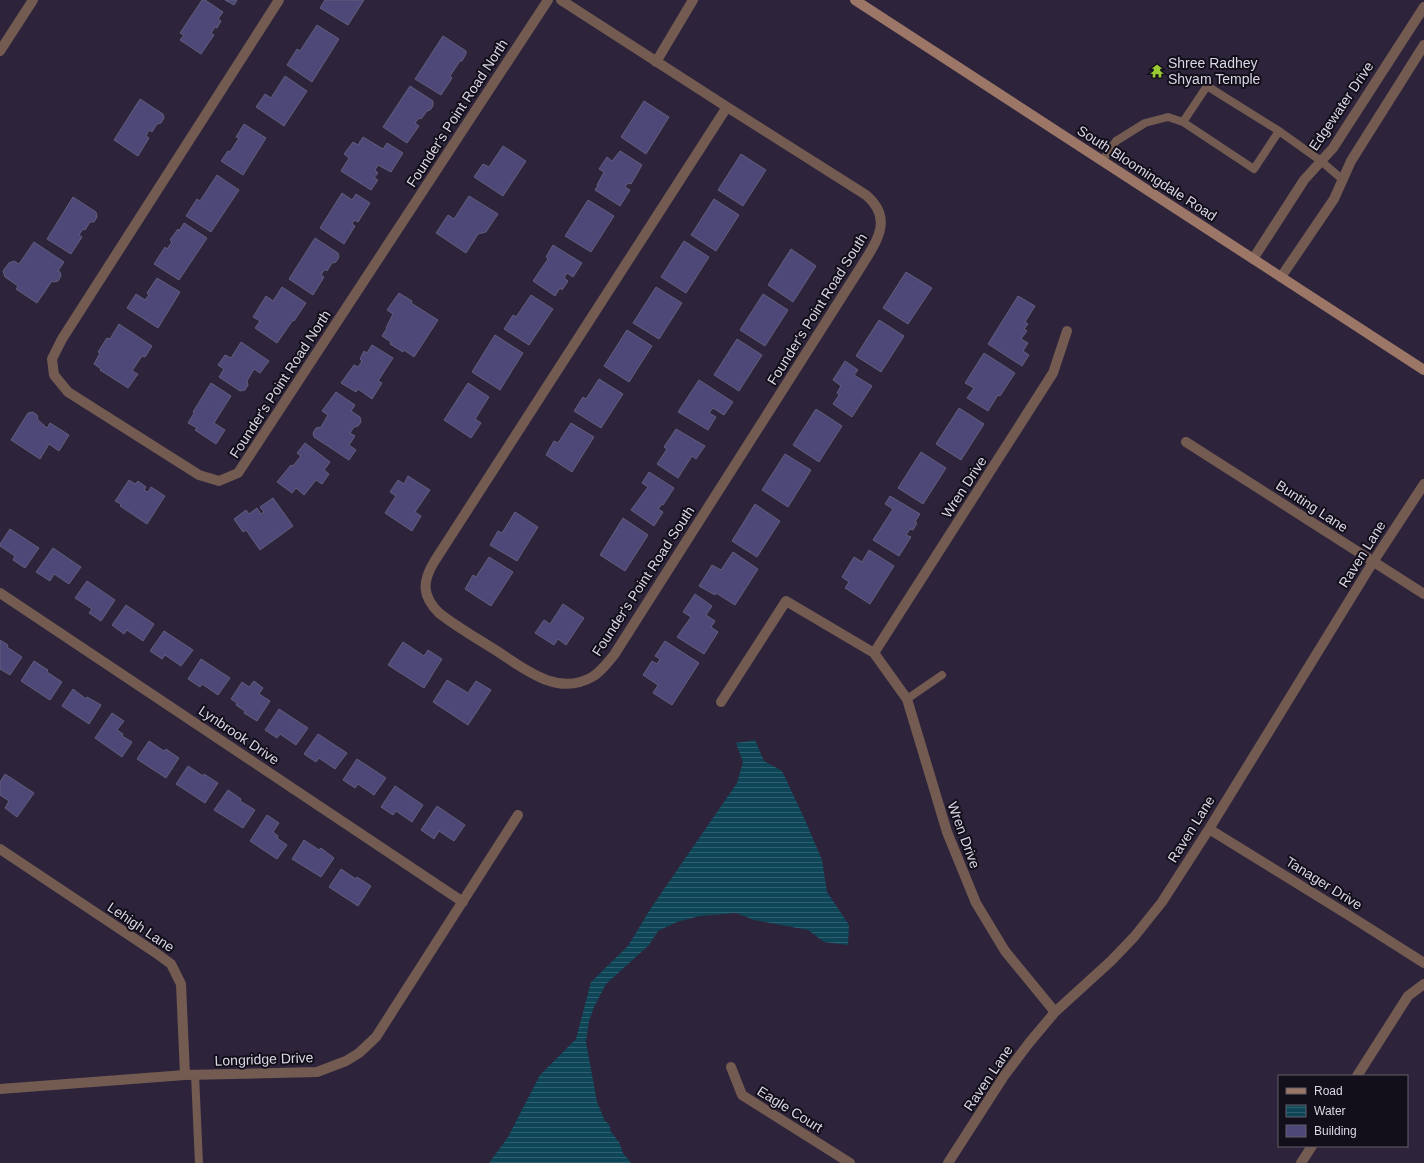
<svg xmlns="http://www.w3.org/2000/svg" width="1424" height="1163" font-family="Helvetica,sans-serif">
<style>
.water{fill:url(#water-rules)}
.building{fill:#4d4877;stroke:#615f7b}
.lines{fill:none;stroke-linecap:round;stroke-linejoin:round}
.service{stroke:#735b51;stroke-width:8}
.minor{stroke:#735b51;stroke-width:10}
.tertiary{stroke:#735b51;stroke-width:10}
.secondary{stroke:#9c7767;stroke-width:10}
.labels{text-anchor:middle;stroke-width:4;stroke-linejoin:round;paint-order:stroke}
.poi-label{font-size:14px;fill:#dbd6e5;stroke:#130f1a;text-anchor:start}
.street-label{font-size:14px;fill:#dbd6e5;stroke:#130f1a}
</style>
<defs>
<pattern id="water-rules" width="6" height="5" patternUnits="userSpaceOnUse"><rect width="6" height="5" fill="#0e4557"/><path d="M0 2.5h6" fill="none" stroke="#305f6f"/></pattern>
</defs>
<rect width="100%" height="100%" fill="#2d243b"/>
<path class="water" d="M755,740L764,761L782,771L805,820L822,860L827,892L849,925L848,945L824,942L808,930L754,920L736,913L700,916L677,922L658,931L649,945L606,984L594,1007L589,1021L586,1042L597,1102L605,1121L609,1124L611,1132L619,1142L623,1153L631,1163H489L508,1137L540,1075L576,1039L591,982L628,946L651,908L737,783L743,762L736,743Z"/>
<path class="building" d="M202,0H205L223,12L218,19L221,21L217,28L215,27L211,33L214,35L201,54L180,40L184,35L180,33Z
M225,0H237L234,5Z
M325,0H364L348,25L320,8Z
M317,25L339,39L312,82L287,65L297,49L300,51Z
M443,36L466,51V54L462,61H460L450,76L452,78L441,95L415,79Z
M285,76L307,91L284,126L256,107L265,94L271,98Z
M410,86L433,101V106L430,110L427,111L421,119L419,118L415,123L419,126L407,143L383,127Z
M140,99L163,114L164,118L161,123L157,124L152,132L149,130L146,136L149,138L138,156L114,140Z
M644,101L669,117L646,154L621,137Z
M244,124L266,138L243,175L221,161L228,151L230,152L239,138L236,137Z
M363,137L383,149L387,143L403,153L391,172L378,165L375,170L378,173L374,178L378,180L371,190L341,171L349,158L344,154L353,142L358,145Z
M503,146L526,161L503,196L474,177L483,164L489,167Z
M620,151L642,165L631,184L628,183L625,187L630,190L620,206L595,190L598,185H597L604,172L599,169L607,157L612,161Z
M741,154L766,170L743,206L718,190Z
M217,175L239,190L211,232L186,216L197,199L200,201Z
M342,193L352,200L356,194L370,203L358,222L354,220L352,224L355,226L344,244L320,228Z
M469,196L498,214L486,232L478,234L466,253L436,233L448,215L454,219Z
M73,197L96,212L97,217L94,222H90L85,230L83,229L79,235L82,237L71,254L47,239Z
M714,199L739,215L716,251L691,235Z
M588,200L614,216L591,252L565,236Z
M184,223L207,238L179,280L154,264L165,247L167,249L172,242L170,240L178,229L179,231Z
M315,238L338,253L339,257L336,262L332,263L327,271L325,269L321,275L324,277L313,295L289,279Z
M684,241L709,257L686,293L661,277Z
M34,242L64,262L58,271L60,272L61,276L58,281L54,282L52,281L37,303L16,289L18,286L5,277L3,271L9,263L14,261L19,264Z
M553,245L582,263L573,277L567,273L564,278L568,281L562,290L560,288L555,296L533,281L548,259L546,257Z
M791,249L816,266L793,302L768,285Z
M906,272L932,288L908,324L883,308Z
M157,278L180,292L158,328L127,308L136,294L145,300L149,295L147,293Z
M282,287L306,303L294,321L293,320L277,343L255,328L260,321L253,317L266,296L273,301Z
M656,287L682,303L659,339L633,323Z
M399,293L412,301L411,303L438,320L414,357L404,350L403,352L390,344L391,342L382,336L387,328H386L393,314L387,310Z
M763,294L788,310L765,346L740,330Z
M531,295L553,309L529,345L504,329L513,315L516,317Z
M1018,296L1035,306L1025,322L1028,324L1024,329L1027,331L1021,339L1028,343L1023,351L1029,355L1022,366L988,344Z
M879,320L904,336L881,372L856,356Z
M119,324L152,346L145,357L142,356L132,371L138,374L128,388L100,370L101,369L94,364L100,353L98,352L107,338L110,339Z
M627,330L652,346L629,382L604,366Z
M495,335L523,353L500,390L472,372Z
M737,339L762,355L739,391L714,375Z
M241,342L269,361L260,373L254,369L247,381L248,385L245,390L240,391L219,377L224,369L218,365L225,355L231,358Z
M372,345L393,358L378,381L382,383L372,399L358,389L356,392L341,383L354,365L358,367L362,361L360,359L364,351L367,353Z
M984,353L1015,373L1000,396L998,395L988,411L967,398L974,388L965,383Z
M845,361L858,370L854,375L872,386L852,417L833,404L839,395L837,393L841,386L833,380Z
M599,379L623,394L601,428L574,411L583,397L586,399Z
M699,380L733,402L724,415L713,408L709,413L716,417L708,430L678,412Z
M211,383L231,396L214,423L225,430L216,444L195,430L197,428L188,423L194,413L193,412Z
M468,383L489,397L475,419L481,423L471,438L444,420Z
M336,392L355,405L351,411L360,417L361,422L358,426L354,427L350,433L355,436L349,445L356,450L349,460L314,437L313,433L316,428L321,427L328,415L322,411Z
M959,408L984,424L961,460L936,444Z
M816,409L842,426L819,462L793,445Z
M33,412L37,415L38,420L47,428L50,423L69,435L59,451L49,444L40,459L11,440L28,413Z
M571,423L594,437L572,472L546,455L554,441L558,443Z
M676,429L705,446L696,459L692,456L678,478L657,464L667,449L664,447Z
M305,443L330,462L324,470L329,474L322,484L316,480L304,495L296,488L292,493L277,482L291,465L293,466L301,456L297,453Z
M921,452L946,468L923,504L898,488Z
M785,454L811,470L788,507L762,490Z
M649,472L674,488L663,505L662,504L658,509L663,512L654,526L631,510L648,487L642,483Z
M408,476L430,490L415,512L421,516L412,531L385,513L396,496L390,492L398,480L404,484Z
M129,480L135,484L138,481L146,487L144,490L148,492L151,487L165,496L147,524L120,506L121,504L115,501Z
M890,496L920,514L915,522L917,523L913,530L910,529L906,535L911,537L899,556L873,540L893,509L885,504Z
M273,498L293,526L260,550L246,530L243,532L234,519L246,510L249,514L257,508L261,514L264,512L260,507Z
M755,504L780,521L757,557L732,541Z
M515,512L538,527L517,561L490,545L498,531L502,533Z
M623,518L648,535L625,571L600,555Z
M10,529L39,548L25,568L13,560L15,556L0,546V544Z
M53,548L81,567L69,584L54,574L50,581L36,572Z
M869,550L894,566L870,604L845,588L849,582L842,577L854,557L862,562Z
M733,552L758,569L735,605L716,593L715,595L699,586L712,565L721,570Z
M489,557L513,572L491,606L465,589L473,575L476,577Z
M87,581L115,600L101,621L89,613L92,609L75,598Z
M695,594L712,606L706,615L715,621L711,627L718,632L704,654L677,637L691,617L683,612Z
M563,604L584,618L566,645L558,639L554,645L535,633L544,620L550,624Z
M126,605L154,624L143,641L127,630L124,634L112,625Z
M164,631L193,650L181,666L165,655L162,659L150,651Z
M0,640L8,645L7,647L22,657L10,675L0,669Z
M665,641L699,663L672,705L653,693L658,685L643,675L652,661L657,664L660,659L655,656Z
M403,642L424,656L428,650L442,659L424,688L388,665Z
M201,659L230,678L218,695L202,684L200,687L188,679Z
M34,661L48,670L47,672L62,682L50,700L21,681Z
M447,680L468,693L476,681L491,690L468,725L433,702Z
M254,681L263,688L259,694L270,701L257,721L244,713L245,711L236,705L237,703L231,699L242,682L249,687Z
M73,689L86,699L87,697L101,705L89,724L62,706Z
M279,709L308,728L296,745L280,734L277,738L265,730Z
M112,713L124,721L117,730L123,734L122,736L132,742L122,757L95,738Z
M318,734L347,753L335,769L319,758L316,762L304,754Z
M149,741L164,751L166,749L179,758L166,778L137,759Z
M357,759L386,778L374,795L358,784L355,788L343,780Z
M188,766L203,776L204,774L218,783L205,803L176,784Z
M5,774L34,793L17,817L5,808L9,801L0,795V782Z
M395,786L423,805L412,822L396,811L393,815L381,807Z
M228,790L241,799L240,801L255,810L243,828L214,810Z
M437,806L465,825L454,841L439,831L434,839L421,830Z
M267,815L279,823L273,832L278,836L277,838L287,845L277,859L250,841Z
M304,840L319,850L321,848L334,858L321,877L292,859Z
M341,869L356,879L357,877L371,886L358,906L329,887Z"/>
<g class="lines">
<path class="service" d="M1183,122L1207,86L1279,131
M1102,161L1116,141L1145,123L1168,117L1183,122L1254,169L1279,131L1321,161L1343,180
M907,699L942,675
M195,1075L199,1163"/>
<path class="minor" d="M279,0L62,339L52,359L54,375L68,392L199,475L219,481L238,473L548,0
M561,0L727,107
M0,51L33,0
M656,62L693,0
M727,107L866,195C892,217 879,238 864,262L614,655C607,663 601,672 592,677C559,696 527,671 500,653C480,640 458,628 439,613C422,596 422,582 434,562Z
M1186,442L1424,594
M0,593L463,902
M721,702L786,601L874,653
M1209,829L1350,916L1424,963
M0,849L156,953L171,964L181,984L185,1075
M1055,1012L1005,951L976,903L947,832L907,699L874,653L1053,373L1067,331
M731,1067L742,1095L850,1163
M1357,1076L1408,996L1424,984
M0,1089L185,1075L317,1072L346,1061L359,1053L376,1037L518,815
M948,1163L1004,1076L1029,1043L1055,1012L1111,961L1134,937L1162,902L1209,829L1373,562L1424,484
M1301,1163L1312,1146"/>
<path class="tertiary" d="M1253,259L1304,180L1333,148L1424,7
M1281,277L1334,199L1351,161L1424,45"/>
<path class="secondary" d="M855,0L1424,370"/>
</g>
<defs>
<g id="temple-bare" transform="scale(1.08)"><path d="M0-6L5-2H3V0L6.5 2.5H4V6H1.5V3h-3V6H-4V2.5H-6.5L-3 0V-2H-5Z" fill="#9bcb33" stroke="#130f1a" stroke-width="2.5" paint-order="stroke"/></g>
</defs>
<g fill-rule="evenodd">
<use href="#temple-bare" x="1157" y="71"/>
</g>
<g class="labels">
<g class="poi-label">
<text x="1168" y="68">Shree Radhey<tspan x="1168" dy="16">Shyam Temple</tspan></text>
</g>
<g class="street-label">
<text transform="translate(1341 106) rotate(-56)" y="5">Edgewater Drive</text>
<text transform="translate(457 113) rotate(-57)" y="5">Founder's Point Road North</text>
<text transform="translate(1147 173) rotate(33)" y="5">South Bloomingdale Road</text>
<text transform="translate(817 309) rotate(-58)" y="5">Founder's Point Road South</text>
<text transform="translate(280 384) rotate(-57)" y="5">Founder's Point Road North</text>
<text transform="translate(964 487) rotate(-57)" y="5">Wren Drive</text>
<text transform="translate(1312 506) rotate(33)" y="5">Bunting Lane</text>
<text transform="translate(1362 554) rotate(-58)" y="5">Raven Lane</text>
<text transform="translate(643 581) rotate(-57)" y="5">Founder's Point Road South</text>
<text transform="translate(239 735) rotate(34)" y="5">Lynbrook Drive</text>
<text transform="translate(1191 829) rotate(-58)" y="5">Raven Lane</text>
<text transform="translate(964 835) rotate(70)" y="5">Wren Drive</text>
<text transform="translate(1324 883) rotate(32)" y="5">Tanager Drive</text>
<text transform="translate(141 927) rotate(34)" y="5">Lehigh Lane</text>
<text transform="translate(264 1059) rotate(-2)" y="5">Longridge Drive</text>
<text transform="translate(988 1078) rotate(-56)" y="5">Raven Lane</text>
<text transform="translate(790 1109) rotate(32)" y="5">Eagle Court</text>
</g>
</g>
<rect x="1278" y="1075" width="130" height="72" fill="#130f1a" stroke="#635f6b"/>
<rect x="1286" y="1088" width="20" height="6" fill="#9c7767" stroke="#635f6b"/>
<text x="1314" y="1095" font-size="12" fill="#dbd6e5">Road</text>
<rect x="1286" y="1105" width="20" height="12" fill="url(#water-rules)" stroke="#635f6b"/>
<text x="1314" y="1115" font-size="12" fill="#dbd6e5">Water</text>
<rect x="1286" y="1125" width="20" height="12" fill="#4d4877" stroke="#635f6b"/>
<text x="1314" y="1135" font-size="12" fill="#dbd6e5">Building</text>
</svg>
